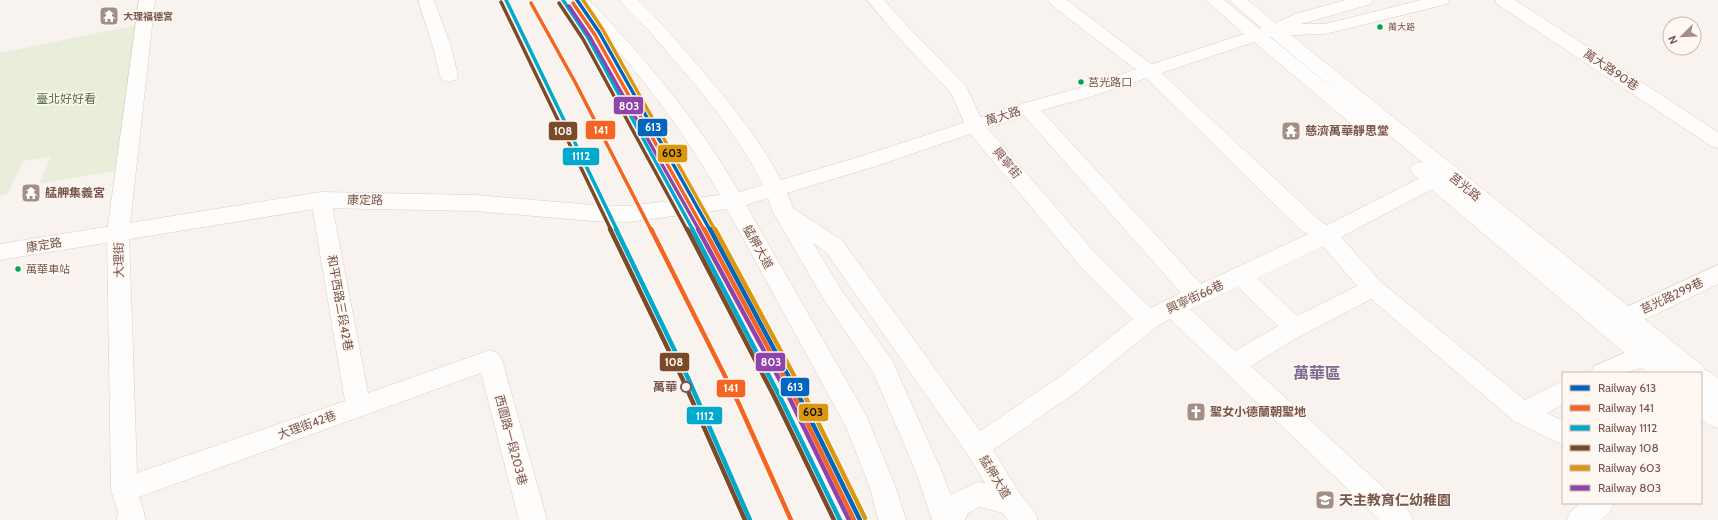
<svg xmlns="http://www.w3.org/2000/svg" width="1718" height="520" font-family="Cabin,'Noto Sans TC',sans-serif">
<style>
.green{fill:#e8eed9}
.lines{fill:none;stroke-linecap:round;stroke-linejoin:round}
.street-casing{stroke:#d7cfca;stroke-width:1}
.secondary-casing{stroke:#d8ceca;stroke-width:1}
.street{fill:#fefdfc;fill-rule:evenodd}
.secondary{fill:#fefdfc;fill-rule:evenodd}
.rail-1-far1-casing{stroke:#fff7f1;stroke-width:6}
.rail-1-casing{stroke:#fff7f1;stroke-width:8}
.rail-2-far1-casing{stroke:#fff7f1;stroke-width:6}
.rail-2-casing{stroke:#fff7f1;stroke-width:8}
.rail-3-far1-casing{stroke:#fff7f1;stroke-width:6}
.rail-3-casing{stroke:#fff7f1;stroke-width:8}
.rail-4-far1-casing{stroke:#fff7f1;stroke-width:6}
.rail-4-casing{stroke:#fff7f1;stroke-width:8}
.rail-5-far1-casing{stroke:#fff7f1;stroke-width:6}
.rail-5-casing{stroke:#fff7f1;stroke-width:8}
.rail-6-far1-casing{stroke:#fff7f1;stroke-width:6}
.rail-6-casing{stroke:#fff7f1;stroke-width:8}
.rail-1-far1{stroke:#0065bd;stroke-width:3.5}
.rail-1{stroke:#0065bd;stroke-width:4.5}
.rail-2-far1{stroke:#f26522;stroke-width:3.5}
.rail-2{stroke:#f26522;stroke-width:4.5}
.rail-3-far1{stroke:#00a9ce;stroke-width:3.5}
.rail-3{stroke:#00a9ce;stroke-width:4.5}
.rail-4-far1{stroke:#7a4b2a;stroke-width:3.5}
.rail-4{stroke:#7a4b2a;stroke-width:4.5}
.rail-5-far1{stroke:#dd960f;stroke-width:3.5}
.rail-5{stroke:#dd960f;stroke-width:4.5}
.rail-6-far1{stroke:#8e44ad;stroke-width:3.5}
.rail-6{stroke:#8e44ad;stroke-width:4.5}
.bus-dot{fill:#00a651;stroke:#fff7f1;stroke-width:1.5}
.stop-dot{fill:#fff7f1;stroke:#77574d;stroke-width:2}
.labels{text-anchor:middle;stroke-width:3;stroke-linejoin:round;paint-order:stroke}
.far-bus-label{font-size:9px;fill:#77574d;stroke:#fff7f1;text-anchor:start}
.far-poi-label{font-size:10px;font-weight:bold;fill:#77574d;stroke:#fff7f1;text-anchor:start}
.bus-label{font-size:11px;fill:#77574d;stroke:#fff7f1;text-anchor:start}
.street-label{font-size:12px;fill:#77574d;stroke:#fff7f1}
.park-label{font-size:12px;fill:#587642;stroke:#fff7f1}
.poi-label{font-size:12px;font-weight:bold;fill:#77574d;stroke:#fff7f1;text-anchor:start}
.stop-label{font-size:12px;font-weight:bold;fill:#77574d;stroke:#fff7f1;text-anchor:end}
.near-poi-label{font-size:14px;font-weight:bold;fill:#77574d;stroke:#fff7f1;text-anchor:start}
.district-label{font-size:16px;font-weight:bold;fill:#7e6692;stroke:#fff7f1}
.line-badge{stroke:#fff7f1;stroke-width:1.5}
.badge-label{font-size:11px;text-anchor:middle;font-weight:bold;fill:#fff}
.pale-badge-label{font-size:11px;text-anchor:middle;font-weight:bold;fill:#111}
</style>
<rect width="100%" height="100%" fill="#f8f3ee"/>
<path class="green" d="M136,25L115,171L39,184L51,157L23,161L8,194L0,196V53Z"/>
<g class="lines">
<g class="street-casing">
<path id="street" d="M139,0H155L129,233L137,473L345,401L311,200L314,195L321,192L328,195L331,200L368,393L490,350L498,353L502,360L547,520H519L481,373L139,497L144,512L145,520H117L118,512L111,490L107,233Z
M418,0H434L451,47L458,76L455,80L449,82L443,80L440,76L433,47Z
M867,0H884L910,29L966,86L983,123L1097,255L1151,308L1181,293L1021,112L1018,108L1021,104L1028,102L1035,104L1201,284L1308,234L1302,231L1143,75L1050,4L1048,0H1067L1155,67L1318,219L1327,225L1426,175L1433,173L1440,175L1443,180L1440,185L1341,237L1381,282L1525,400L1563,381V404L1547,413L1563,421V445L1514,421L1371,299L1293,340L1251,366L1409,511L1413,520H1380L1170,319L1156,327L1079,390L993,450L1020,494L1034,511L1038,520H1008L1003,513L980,507L968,513L965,520H937L950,495L978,482L985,483L968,455L826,252L777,217L773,212L777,207L784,204L791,207L842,240L980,431L1061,376L1133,319L1081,267L968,131L951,93L898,37ZM1323,246L1357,286L1297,316L1257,278ZM1238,287L1278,326L1235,351L1190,309Z
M1495,0H1515L1718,132V148L1711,146L1497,4Z
M1718,265V284L1634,325L1626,327L1618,325L1614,318L1618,311Z
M1643,345L1651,348L1655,355C1644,376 1611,373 1591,373L1594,366Z
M1581,503H1614L1610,512L1601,520H1567L1571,511Z"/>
</g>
<g class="secondary-casing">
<path id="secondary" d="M572,0H589C646,59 698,121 739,192L763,185C735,128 692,81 651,33C641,22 628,12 620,0H638C658,19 676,40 694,61C726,98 758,136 781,180L862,156L1021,104L1076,89L1244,34L1206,0H1224L1260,29L1261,28L1229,0H1247L1276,23L1295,14L1346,0H1373L1371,4L1301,24H1325L1421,0H1449L1447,4L1325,34L1291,35L1703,366L1705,370L1710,372L1718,378V428L1709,425L1701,418V373H1648L1413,174L1410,169L1413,164L1420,162L1423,163L1376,124L1379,128L1376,133L1369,135L1362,133L1254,42L1090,97L1035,112L876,166L787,193L794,211L840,288L892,360L942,472L960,520H932L916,472L873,372L824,300L773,212L768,198L746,205L866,415L896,488L906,520H878L870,488L846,427L727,209L628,222L593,221L475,211L321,208L0,260V244L321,192L475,195L593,205L628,206L720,195C690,141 653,91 613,45C600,30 583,17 572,0ZM1270,37H1271L1358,109Z"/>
</g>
<use href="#street" class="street"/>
<use href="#secondary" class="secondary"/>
<g class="rail-1-far1-casing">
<path id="rail-1-far1" d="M577,0L599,32L710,230"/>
</g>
<g class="rail-1-casing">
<path id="rail-1" d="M710,229L799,396L860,520"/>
</g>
<g class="rail-2-far1-casing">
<path id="rail-2-far1" d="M531,3L575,82L651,230
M573,3L595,35L704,230"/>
</g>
<g class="rail-2-casing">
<path id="rail-2" d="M651,229L739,404L791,520
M704,229L794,396L854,520"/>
</g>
<g class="rail-3-far1-casing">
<path id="rail-3-far1" d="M506,0L617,230
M563,0L587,36L693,230"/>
</g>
<g class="rail-3-casing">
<path id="rail-3" d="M616,229L688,378L750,520
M692,229L780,397L840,520"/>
</g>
<g class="rail-4-far1-casing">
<path id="rail-4-far1" d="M501,2L611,230
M559,3L583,39L687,230"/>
</g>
<g class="rail-4-casing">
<path id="rail-4" d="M610,229L683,380L745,520
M687,229L775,398L834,520"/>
</g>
<g class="rail-5-far1-casing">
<path id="rail-5-far1" d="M583,0L603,30L715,230"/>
</g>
<g class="rail-5-casing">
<path id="rail-5" d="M715,229L804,394L865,518"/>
</g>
<g class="rail-6-far1-casing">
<path id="rail-6-far1" d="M569,6L590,37L699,230"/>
</g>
<g class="rail-6-casing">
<path id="rail-6" d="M698,229L789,397L849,520"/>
</g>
<use href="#rail-1-far1" class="rail-1-far1"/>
<use href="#rail-1" class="rail-1"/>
<use href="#rail-2-far1" class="rail-2-far1"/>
<use href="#rail-2" class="rail-2"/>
<use href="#rail-3-far1" class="rail-3-far1"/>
<use href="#rail-3" class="rail-3"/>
<use href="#rail-4-far1" class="rail-4-far1"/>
<use href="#rail-4" class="rail-4"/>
<use href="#rail-5-far1" class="rail-5-far1"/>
<use href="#rail-5" class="rail-5"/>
<use href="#rail-6-far1" class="rail-6-far1"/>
<use href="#rail-6" class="rail-6"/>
</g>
<defs>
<g id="temple-square" transform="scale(1)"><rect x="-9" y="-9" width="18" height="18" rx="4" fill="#a48e85" stroke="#fff7f1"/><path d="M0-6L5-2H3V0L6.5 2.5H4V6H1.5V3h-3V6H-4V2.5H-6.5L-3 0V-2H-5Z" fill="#fff"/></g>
<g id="church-square" transform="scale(1)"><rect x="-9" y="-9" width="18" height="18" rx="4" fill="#a48e85" stroke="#fff7f1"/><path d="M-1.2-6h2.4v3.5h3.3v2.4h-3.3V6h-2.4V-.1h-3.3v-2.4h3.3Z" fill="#fff"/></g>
<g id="school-square" transform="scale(1)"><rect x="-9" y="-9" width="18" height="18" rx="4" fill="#a48e85" stroke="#fff7f1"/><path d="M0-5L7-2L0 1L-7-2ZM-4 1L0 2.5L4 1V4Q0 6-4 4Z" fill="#fff"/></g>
</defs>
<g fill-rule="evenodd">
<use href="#temple-square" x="109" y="16"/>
<use href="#temple-square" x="1291" y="131"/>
<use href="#temple-square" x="31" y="193"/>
<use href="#church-square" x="1196" y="412"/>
<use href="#school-square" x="1325" y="500"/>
</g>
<g class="bus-dot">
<circle cx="1380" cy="27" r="3.5"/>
<circle cx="1081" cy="82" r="3.5"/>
<circle cx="18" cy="269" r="3.5"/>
</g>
<circle class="stop-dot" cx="686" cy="387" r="5"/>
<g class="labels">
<g class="far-bus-label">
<text x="1388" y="30">萬大路</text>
</g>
<g class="far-poi-label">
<text x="123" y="20">大理福德宮</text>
</g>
<g class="bus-label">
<text x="1088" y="86">莒光路口</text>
<text x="26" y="273">萬華車站</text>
</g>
<g class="street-label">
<text transform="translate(1611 70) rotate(34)" y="4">萬大路90巷</text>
<text transform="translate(1003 116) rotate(-18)" y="4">萬大路</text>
<text transform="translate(1007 163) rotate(50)" y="4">興寧街</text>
<text transform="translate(1465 187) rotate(39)" y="4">莒光路</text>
<text transform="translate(365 200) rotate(1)" y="4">康定路</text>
<text transform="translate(44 245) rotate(-9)" y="4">康定路</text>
<text transform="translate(758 247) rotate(61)" y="4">艋舺大道</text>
<text transform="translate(119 260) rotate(-91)" y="4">大理街</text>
<text transform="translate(1672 296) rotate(-25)" y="4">莒光路299巷</text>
<text transform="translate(1195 297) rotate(-25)" y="4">興寧街66巷</text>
<text transform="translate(340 303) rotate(80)" y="4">和平西路三段42巷</text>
<text transform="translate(307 425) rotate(-20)" y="4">大理街42巷</text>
<text transform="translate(511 440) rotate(75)" y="4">西園路一段203巷</text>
<text transform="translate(995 477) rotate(59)" y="4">艋舺大道</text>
</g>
<g class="park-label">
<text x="66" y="103">臺北好好看</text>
</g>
<g class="poi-label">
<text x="1305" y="135">慈濟萬華靜思堂</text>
<text x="45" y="197">艋舺集義宮</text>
<text x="1210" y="416">聖女小德蘭朝聖地</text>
</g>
<g class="stop-label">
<text x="677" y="391">萬華</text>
</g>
<g class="near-poi-label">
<text x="1339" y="505">天主教育仁幼稚園</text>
</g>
<g class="district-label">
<text x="1317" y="379">萬華區</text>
</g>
</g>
<g class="line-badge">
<rect x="613" y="96" width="31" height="19" rx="4" fill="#8e44ad"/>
<rect x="637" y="118" width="31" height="19" rx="4" fill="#0065bd"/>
<rect x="585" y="120" width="31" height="20" rx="4" fill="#f26522"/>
<rect x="548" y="121" width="30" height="20" rx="4" fill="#7a4b2a"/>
<rect x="657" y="144" width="31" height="19" rx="4" fill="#dd960f"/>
<rect x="562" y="147" width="38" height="19" rx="4" fill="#00a9ce"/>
<rect x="659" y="352" width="31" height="20" rx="4" fill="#7a4b2a"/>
<rect x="755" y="352" width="31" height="20" rx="4" fill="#8e44ad"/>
<rect x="780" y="377" width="30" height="20" rx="4" fill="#0065bd"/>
<rect x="716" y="379" width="30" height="19" rx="4" fill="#f26522"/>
<rect x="798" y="403" width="31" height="19" rx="4" fill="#dd960f"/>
<rect x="686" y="406" width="37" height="19" rx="4" fill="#00a9ce"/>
</g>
<g class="badge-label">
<text x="629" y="110">803</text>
<text x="653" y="131">613</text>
<text x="601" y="134">141</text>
<text x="563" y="135">108</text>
<text x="581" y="160">1112</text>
<text x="674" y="366">108</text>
<text x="771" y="366">803</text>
<text x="795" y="391">613</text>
<text x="731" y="392">141</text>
<text x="705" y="420">1112</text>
</g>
<g class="pale-badge-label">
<text x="672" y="157">603</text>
<text x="813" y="416">603</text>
</g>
<rect x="1562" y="372" width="140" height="132" fill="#fff7f1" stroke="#c9b7af"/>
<rect x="1570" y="385" width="20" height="6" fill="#0065bd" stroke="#c9b7af"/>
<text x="1598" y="392" font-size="12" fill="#77574d">Railway 613</text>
<rect x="1570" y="405" width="20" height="6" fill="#f26522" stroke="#c9b7af"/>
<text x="1598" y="412" font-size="12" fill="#77574d">Railway 141</text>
<rect x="1570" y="425" width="20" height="6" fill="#00a9ce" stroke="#c9b7af"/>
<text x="1598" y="432" font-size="12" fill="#77574d">Railway 1112</text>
<rect x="1570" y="445" width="20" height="6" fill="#7a4b2a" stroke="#c9b7af"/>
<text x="1598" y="452" font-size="12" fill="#77574d">Railway 108</text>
<rect x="1570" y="465" width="20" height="6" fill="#dd960f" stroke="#c9b7af"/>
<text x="1598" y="472" font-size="12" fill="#77574d">Railway 603</text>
<rect x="1570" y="485" width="20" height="6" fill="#8e44ad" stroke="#c9b7af"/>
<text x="1598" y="492" font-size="12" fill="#77574d">Railway 803</text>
<g transform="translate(1682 36) rotate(247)"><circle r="19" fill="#fff7f1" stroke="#c9b7af"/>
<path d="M0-3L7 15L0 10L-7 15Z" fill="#a48e85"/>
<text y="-6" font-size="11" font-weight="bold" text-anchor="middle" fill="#77574d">N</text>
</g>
</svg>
